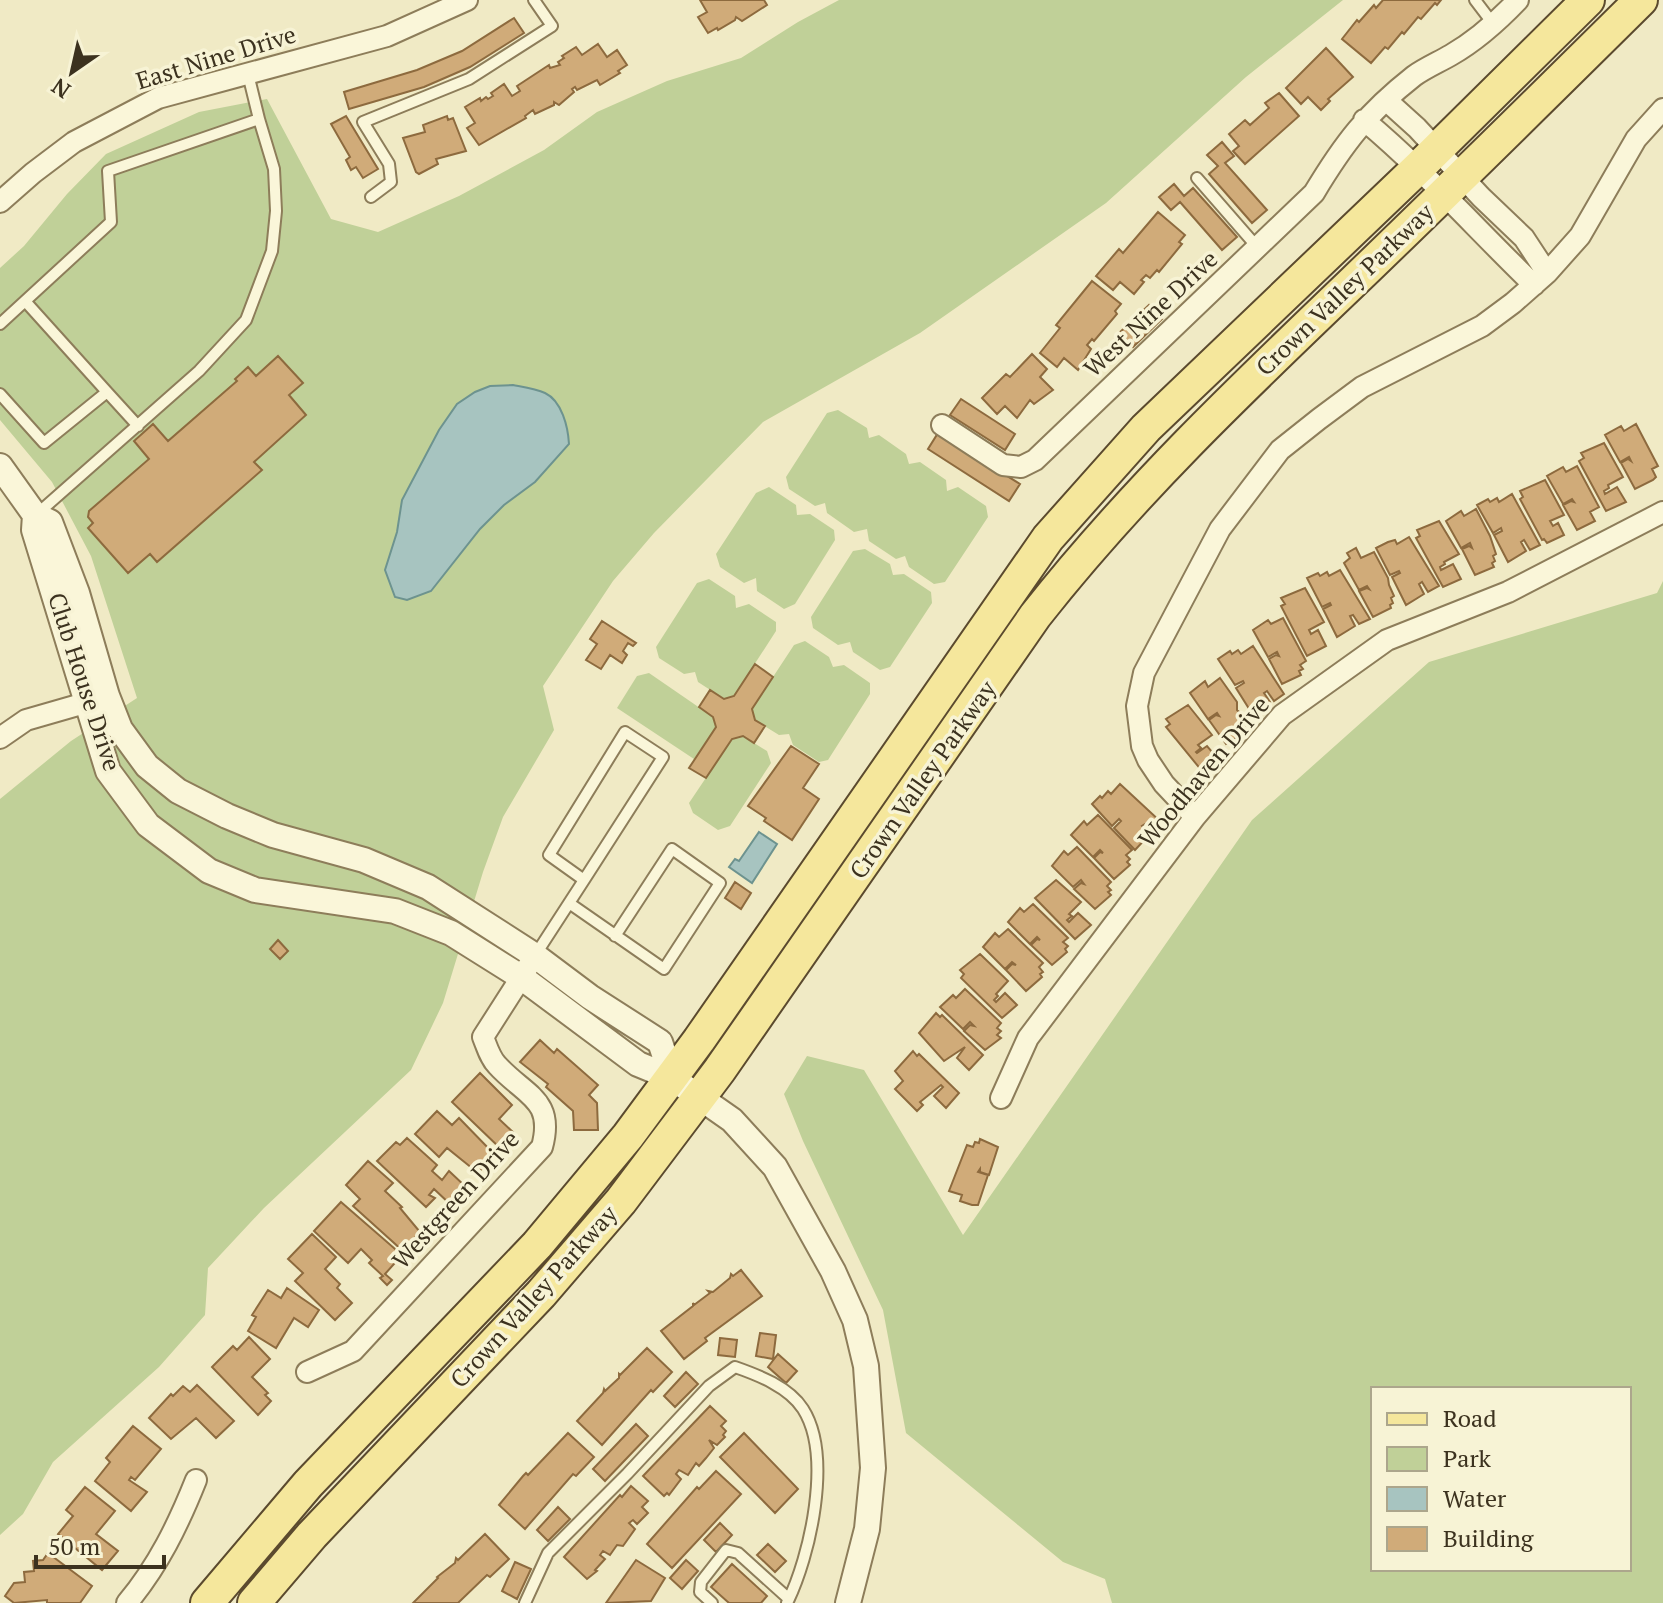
<svg xmlns="http://www.w3.org/2000/svg" width="1663" height="1603" font-family="'PT Serif',serif">
<style>
.green{fill:#c0d098;fill-rule:evenodd}
.water{fill:#a7c4c0;stroke:#6d938f;stroke-width:2}
.building{fill:#d0ab79;stroke:#8d6a3e;stroke-width:2}
.lines{fill:none;stroke-linecap:round;stroke-linejoin:round}
.service-casing{stroke:#8d7d5a;stroke-width:14}
.minor-casing{stroke:#8d7d5a;stroke-width:24}
.tertiary-casing{stroke:#8d7d5a;stroke-width:28}
.primary-casing{stroke:#5b4a2e;stroke-width:36}
.service{stroke:#faf6d9;stroke-width:10}
.minor{stroke:#faf6d9;stroke-width:20}
.tertiary{stroke:#faf6d9;stroke-width:24}
.primary{stroke:#f5e79c;stroke-width:32}
.labels{text-anchor:middle;stroke-width:7;stroke-linejoin:round;paint-order:stroke}
.street-label{font-size:24px;fill:#3c321f;stroke:#f7f3d5}
</style>
<rect width="100%" height="100%" fill="#f0eac5"/>
<path class="green" d="M839,0H1343L1246,77L1106,203L920,333L763,422L654,533L613,581L543,686L554,730L503,817L483,872L443,1003L411,1070L264,1208L208,1268L205,1315L159,1367L53,1462L23,1514L0,1535V799L71,741L137,698L91,556L52,482L0,420V268L24,246L67,194L106,154L199,112L267,99L331,219L378,232L459,196L544,150L597,112L667,81L741,58L798,22Z
M838,410L867,428L869,438L879,435L906,454L909,464L920,462L946,480L947,491L958,487L986,506L988,517L945,582L934,584L909,567L905,556L896,559L869,541L867,529L854,532L827,513L825,503L815,506L789,489L786,477L827,413Z
M769,487L796,505L797,515L810,514L834,530L835,540L795,604L784,609L757,591L756,578L744,583L720,567L716,554L756,493Z
M865,549L890,564L893,575L904,574L931,592L932,603L890,667L880,670L853,652L850,642L838,645L813,628L811,617L853,551Z
M709,579L735,596L736,608L749,604L776,622V631L734,696L724,699L698,682L695,672L684,674L659,658L656,647L697,583Z
M1663,581V1603H1112L1105,1579L1063,1562L906,1433L883,1310L803,1141L784,1094L807,1056L864,1070L963,1235L1252,820L1429,662L1657,593ZM1373,1389H1629V1569H1373Z
M805,641L829,657L833,667L844,665L870,683V694L828,760L819,762L793,745L789,734L779,735L755,720L752,709L794,645Z
M649,673L713,717L716,727L694,759L617,708L637,676Z
M743,736L767,751L771,763L730,826L718,830L693,813L689,803L732,739Z"/>
<path class="water" d="M513,385C523,387 536,389 545,393C562,401 568,427 569,444L535,482L504,505L480,529L431,591L407,600L395,597L385,570L397,532L402,500L439,430L457,404L475,392L490,386Z
M759,832L777,844L752,883L729,867L735,859L739,861Z"/>
<path class="building" d="M700,0H764L767,5L742,21L736,17L735,20L718,30L717,28L708,33L698,17L707,12Z
M1383,0H1441L1437,5L1435,3L1421,19L1418,17L1404,34L1402,32L1388,49L1385,47L1371,63L1342,39L1357,20L1359,22L1374,5L1376,8Z
M514,18L524,33L470,67L424,87L349,109L344,92L417,70L462,51Z
M598,44L607,57L617,50L627,65L618,71L620,73L600,85L597,80L577,90L575,87L572,89L574,92L559,105L554,102V105L535,114L533,110L525,116L526,118L479,145L467,128L475,123L465,107L480,98L481,101L486,97L488,99L493,96L491,93L504,84L512,96L520,91L517,86L549,65L550,68L560,65L558,62L564,58L562,56L576,47L582,55Z
M1326,48L1353,77L1328,99L1330,101L1321,110L1308,97L1301,104L1286,88Z
M1279,93L1299,116L1245,164L1233,151L1239,146L1229,134L1245,120L1250,125L1269,108L1265,103Z
M346,116L378,169L363,178L356,167L351,170L346,160L350,157L331,124Z
M447,116L448,120L453,118L466,151L436,159L438,164L419,174L416,172L403,138L425,132L423,125Z
M1222,142L1234,156L1225,163L1267,210L1252,223L1209,174L1218,166L1207,155Z
M1174,184L1184,196L1193,188L1237,237L1222,250L1180,202L1171,210L1159,197Z
M1158,212L1185,235L1179,242L1182,244L1159,272L1157,270L1150,278L1146,275L1141,280L1144,282L1134,294L1120,282L1113,290L1096,276L1119,249L1123,253Z
M1092,281L1121,304L1115,311L1117,314L1094,341L1092,339L1087,345L1091,349L1078,370L1064,358L1057,367L1040,353L1060,328L1056,325Z
M1149,305L1162,319L1133,347L1119,333Z
M1032,354L1047,369L1040,377L1053,390L1034,404L1030,400L1017,418L1005,406L997,414L982,398L1006,374L1010,377Z
M278,356L303,383L289,395L306,415L254,462L262,470L157,562L150,554L128,573L88,528L93,523L88,517L89,511L149,459L134,441L153,424L168,441L237,381L235,379L248,367L256,376Z
M961,399L1015,434L1005,450L950,415Z
M1636,424L1658,466L1652,469L1656,477L1653,480L1635,489L1621,463L1628,459L1631,461L1629,457L1620,462L1605,435L1621,426L1624,431Z
M938,433L1020,484L1009,501L928,449Z
M1604,443L1623,477L1608,485L1609,488L1604,491L1605,494L1617,487L1626,502L1606,511L1579,461L1584,458L1581,453Z
M1577,466L1599,507L1590,512L1595,521L1577,530L1563,505L1571,501L1574,502L1572,499L1563,504L1547,476L1563,467L1566,472Z
M1545,480L1564,515L1550,521L1553,526L1558,523L1564,535L1547,543L1544,539L1542,540L1520,499L1523,497L1520,491Z
M1512,494L1540,545L1530,550L1524,540L1521,542L1526,551L1508,562L1494,535L1502,531L1501,528L1493,533L1477,505L1488,499L1490,502L1497,498L1499,502Z
M1476,509L1490,536L1496,554L1493,556L1495,561L1492,563L1494,567L1475,575L1462,549L1469,546L1472,548L1470,543L1461,548L1446,521L1461,511L1464,516Z
M1439,521L1459,554L1444,562L1445,564L1440,567L1441,570L1453,564L1461,579L1443,587L1416,538L1420,536L1417,530Z
M1409,537L1439,586L1428,592L1422,582L1419,584L1424,594L1406,605L1392,577L1400,573L1399,571L1390,575L1376,548L1388,542L1395,540L1397,544Z
M1356,548L1361,558L1374,552L1388,578L1389,585L1394,596L1391,598L1393,603L1390,605L1391,608L1373,617L1359,591L1367,588L1369,589L1367,586L1359,590L1344,563L1350,558L1347,553Z
M1340,570L1370,619L1359,624L1353,615L1350,616L1355,626L1337,637L1323,609L1331,605L1330,603L1322,607L1307,578L1318,573L1320,576L1327,572L1329,576Z
M1305,588L1324,622L1309,630L1311,634L1318,630L1326,646L1307,656L1281,606L1285,604L1281,598Z
M1283,618L1306,661L1300,665L1303,669L1299,671L1301,675L1282,684L1269,659L1276,655L1279,656L1277,652L1268,657L1253,630L1268,620L1271,624Z
M602,621L636,643L633,646L628,643L623,651L627,655L622,663L610,655L601,669L586,660L597,644L590,639Z
M1253,646L1284,694L1274,701L1267,691L1264,693L1270,702L1253,715L1236,688L1244,683L1243,681L1235,685L1218,659L1230,651L1232,654L1238,650L1241,654Z
M755,664L773,677L752,709L755,720L765,726L754,743L743,736L732,739L706,778L689,768L716,727L713,717L699,707L710,690L724,699L734,696Z
M1220,678L1237,702V710L1247,719L1241,722L1245,727L1241,730L1244,733L1226,744L1209,720L1216,715L1219,716L1217,713L1208,719L1190,693L1205,681L1208,687Z
M1188,705L1212,735L1198,745L1201,748L1196,752L1197,753L1207,746L1219,760L1202,771L1166,727L1170,724L1166,719Z
M791,746L819,764L803,788L819,799L792,840L764,821L766,818L748,806Z
M1120,784L1162,823L1153,832L1145,824L1142,826L1150,834L1135,850L1114,828L1121,821L1119,819L1112,826L1092,804L1100,796L1102,798L1108,791L1111,794Z
M1098,815L1132,850L1126,855L1130,859L1127,862L1130,865L1114,879L1094,858L1100,852L1103,853L1100,850L1093,857L1071,835L1084,821L1087,825Z
M1077,847L1111,882L1107,886L1111,890L1108,892L1111,895L1095,909L1074,889L1081,883L1084,884L1081,880L1073,887L1052,866L1064,851L1068,855Z
M1056,880L1081,902L1069,914L1072,916L1067,920L1069,922L1078,913L1091,925L1075,939L1035,898Z
M735,882L751,893L741,909L725,898Z
M1033,904L1068,938L1063,942L1068,946L1065,949L1067,952L1052,965L1031,945L1037,939L1040,940L1037,937L1030,944L1008,922L1020,908L1024,912Z
M1008,929L1043,963L1039,967L1043,972L1040,974L1042,977L1026,991L1006,970L1012,964L1016,965L1012,962L1005,969L983,947L995,933L999,937Z
M278,940L288,951L280,959L270,949Z
M980,954L1008,981L996,994L998,996L994,1000L996,1002L1005,993L1017,1005L1002,1018L961,978L964,974L960,970Z
M965,989L1001,1023L997,1028L1001,1031L997,1035L1001,1038L985,1050L964,1031L970,1025L974,1026L970,1022L963,1029L940,1007L953,995L956,998Z
M936,1013L940,1017L942,1015L983,1055L969,1070L957,1058L965,1047L944,1061L919,1033Z
M540,1040L554,1053L557,1049L598,1085L589,1095L597,1103L598,1130H574L573,1111L546,1087L548,1084L520,1062Z
M913,1051L917,1056L919,1054L959,1093L946,1108L934,1096L943,1087L941,1085L920,1102L923,1105L917,1111L895,1089L903,1081L895,1071Z
M480,1073L512,1105L499,1119L515,1134L501,1149L452,1102Z
M437,1111L452,1125L459,1118L495,1155L478,1173L447,1148L439,1157L415,1134Z
M407,1138L437,1165L432,1171L442,1180L449,1171L466,1187L450,1204L434,1189L429,1195L435,1198L426,1207L377,1161L396,1142L400,1145Z
M980,1139L998,1147L989,1175L980,1172V1169L978,1172L988,1175L978,1205H972L960,1201L962,1195L949,1191L967,1145L973,1147L975,1142L979,1143Z
M368,1161L393,1183L385,1191L402,1207L400,1208L420,1232L403,1251L353,1206L360,1199L346,1185Z
M341,1202L402,1255L385,1274L392,1280L387,1285L380,1278L383,1276L369,1263L372,1260L361,1249L348,1263L314,1231Z
M312,1234L336,1257L325,1269L340,1284L337,1288L352,1303L335,1320L295,1281L303,1273L288,1259Z
M741,1270L762,1296L705,1338L707,1341L684,1359L661,1331L693,1306V1303L694,1305L710,1293L708,1291L713,1292L730,1278L731,1274L733,1276Z
M287,1288L319,1310L308,1327L294,1318L276,1348L248,1331L256,1317L252,1315L268,1290L281,1298Z
M760,1333L776,1335L773,1359L756,1356Z
M249,1337L270,1359L252,1377L268,1393L265,1395L271,1401L258,1415L212,1367L233,1346L237,1350Z
M720,1338L737,1340L735,1357L718,1355Z
M647,1348L672,1372L653,1392L651,1390L602,1445L577,1421L603,1393L604,1389L605,1391L619,1378V1374L620,1375Z
M778,1354L797,1371L786,1383L768,1367Z
M686,1372L698,1384L675,1407L664,1396Z
M197,1385L234,1421L216,1438L196,1418L171,1439L149,1418L171,1394L173,1396L183,1386L190,1392Z
M710,1406L726,1421L721,1426L726,1431L723,1435L725,1437L717,1445L709,1440L714,1448L706,1458L699,1466L696,1463L688,1475L679,1470L676,1474L681,1479L669,1495L667,1493L664,1496L643,1476Z
M636,1424L648,1436L605,1481L593,1469Z
M133,1426L161,1449L135,1480L131,1477L129,1480L147,1492L131,1511L95,1481L110,1462L106,1458Z
M568,1433L594,1457L576,1476L573,1474L525,1529L499,1505L523,1476L526,1473L528,1475Z
M744,1433L798,1489L775,1513L720,1457Z
M716,1471L741,1494L672,1568L647,1544L697,1487L699,1489Z
M631,1486L648,1501L642,1507L648,1513L637,1524L633,1520L629,1523L635,1529L623,1546L617,1545L610,1555L603,1551L600,1555L605,1559L595,1570L597,1571L587,1579L564,1557L620,1495L622,1497Z
M85,1487L115,1511L96,1534L118,1551L102,1570L58,1534L73,1516L66,1510Z
M558,1507L570,1519L548,1541L537,1530Z
M720,1523L732,1535L716,1552L704,1540Z
M485,1534L509,1559L490,1577L487,1575L458,1603H413L438,1578L437,1577L455,1563L456,1558L458,1560Z
M768,1544L786,1561L775,1572L757,1555Z
M48,1553L92,1586L80,1603H47V1600L14,1603L5,1596L14,1583L25,1582L24,1572L34,1571L33,1561L43,1560Z
M636,1560L665,1578L651,1601L606,1603Z
M686,1560L698,1571L682,1589L670,1578Z
M515,1562L531,1569L517,1599L502,1591Z
M732,1564L767,1596L761,1603H729L711,1587Z"/>
<g class="lines">
<g class="service-casing">
<path id="service" d="M1475,0L1494,25
M248,74L259,119
M1197,178L1258,248
M371,197L391,182L389,164L363,122L469,79L552,26L534,0
M0,324L111,222L108,171L259,119L274,169L276,211L272,251L246,320L199,371L37,514
M107,392L138,426
M0,394L44,443L107,392L25,301
M569,903L664,969L720,883L672,849L615,936
M536,954L584,880L549,855L625,732L663,757L584,880
M525,1603L548,1553L627,1474L709,1386L735,1367C758,1375 789,1387 803,1409C833,1456 810,1557 787,1603
M712,1603L700,1592L701,1582L726,1550L738,1553L789,1599"/>
</g>
<g class="minor-casing">
<path id="minor" d="M1386,100L1417,128L1481,197L1524,238L1547,273
M1364,120C1425,171 1477,230 1534,285
M0,202L33,173L74,142L158,98L387,36L467,0
M942,425L1003,465L1021,467L1035,460L1314,193C1344,143 1367,113 1414,76C1425,68 1439,62 1451,55C1477,40 1498,21 1518,0
M0,738L26,720L99,699
M1195,817L1164,784L1148,760L1142,746L1137,706L1144,673L1220,529L1280,450L1319,419L1362,387L1482,326L1513,303L1547,273L1580,236L1636,139L1663,109
M1001,1098L1028,1038L1195,817L1282,715L1387,640L1508,592L1663,512
M307,1372L353,1351L542,1147C555,1099 525,1096 497,1065C490,1058 487,1047 483,1037L529,965
M127,1603C158,1566 178,1525 196,1480"/>
</g>
<g class="tertiary-casing">
<path id="tertiary" d="M0,466L35,515L50,522L77,593L107,696L120,729L147,766L178,791L227,816L273,835L364,860L428,887L534,955L590,997L660,1042L672,1078
M35,515L34,530L108,771L148,825L209,871L255,890L395,911L451,933L521,977L638,1064L672,1078L732,1120L775,1167L833,1271L855,1320L866,1366L873,1468L867,1529L848,1603"/>
</g>
<g class="primary-casing">
<path id="primary" d="M207,1603L308,1484L537,1245L628,1136L699,1040L1048,538L1146,428L1419,167L1588,0
M254,1603L312,1535L541,1294L621,1201L719,1071L1035,616C1130,495 1241,389 1352,283C1449,190 1545,95 1641,0"/>
</g>
<use href="#service" class="service"/>
<use href="#minor" class="minor"/>
<use href="#tertiary" class="tertiary"/>
<use href="#primary" class="primary"/>
</g>
<g class="labels">
<g class="street-label">
<text transform="translate(216 58) rotate(-17)" y="8">East Nine Drive</text>
<text transform="translate(1345 290) rotate(-44)" y="8">Crown Valley Parkway</text>
<text transform="translate(1151 314) rotate(-43)" y="8">West Nine Drive</text>
<text transform="translate(84 682) rotate(72)" y="8">Club House Drive</text>
<text transform="translate(1204 772) rotate(-50)" y="8">Woodhaven Drive</text>
<text transform="translate(923 780) rotate(-55)" y="8">Crown Valley Parkway</text>
<text transform="translate(456 1200) rotate(-48)" y="8">Westgreen Drive</text>
<text transform="translate(534 1297) rotate(-48)" y="8">Crown Valley Parkway</text>
</g>
</g>
<rect x="1371" y="1387" width="260" height="184" fill="#f7f3d5" stroke="#aca68c" stroke-width="2"/>
<rect x="1387" y="1413" width="40" height="12" fill="#f5e79c" stroke="#aca68c" stroke-width="2"/>
<text x="1443" y="1427" font-size="24" fill="#3c321f">Road</text>
<rect x="1387" y="1447" width="40" height="24" fill="#c0d098" stroke="#aca68c" stroke-width="2"/>
<text x="1443" y="1467" font-size="24" fill="#3c321f">Park</text>
<rect x="1387" y="1487" width="40" height="24" fill="#a7c4c0" stroke="#aca68c" stroke-width="2"/>
<text x="1443" y="1507" font-size="24" fill="#3c321f">Water</text>
<rect x="1387" y="1527" width="40" height="24" fill="#d0ab79" stroke="#aca68c" stroke-width="2"/>
<text x="1443" y="1547" font-size="24" fill="#3c321f">Building</text>
<g transform="translate(72 72) rotate(214)" stroke="#f7f3d5" stroke-width="6" paint-order="stroke">
<path d="M0-6L14 30L0 20L-14 30Z" fill="#3c321f"/>
<text y="-12" font-size="22" font-weight="bold" text-anchor="middle" fill="#3c321f">N</text>
</g>
<path d="M36 1555v12h128v-12" fill="none" stroke="#3c321f" stroke-width="4"/>
<text x="48" y="1555" font-size="24" fill="#3c321f" stroke="#f7f3d5" stroke-width="6" paint-order="stroke">50 m</text>
</svg>
